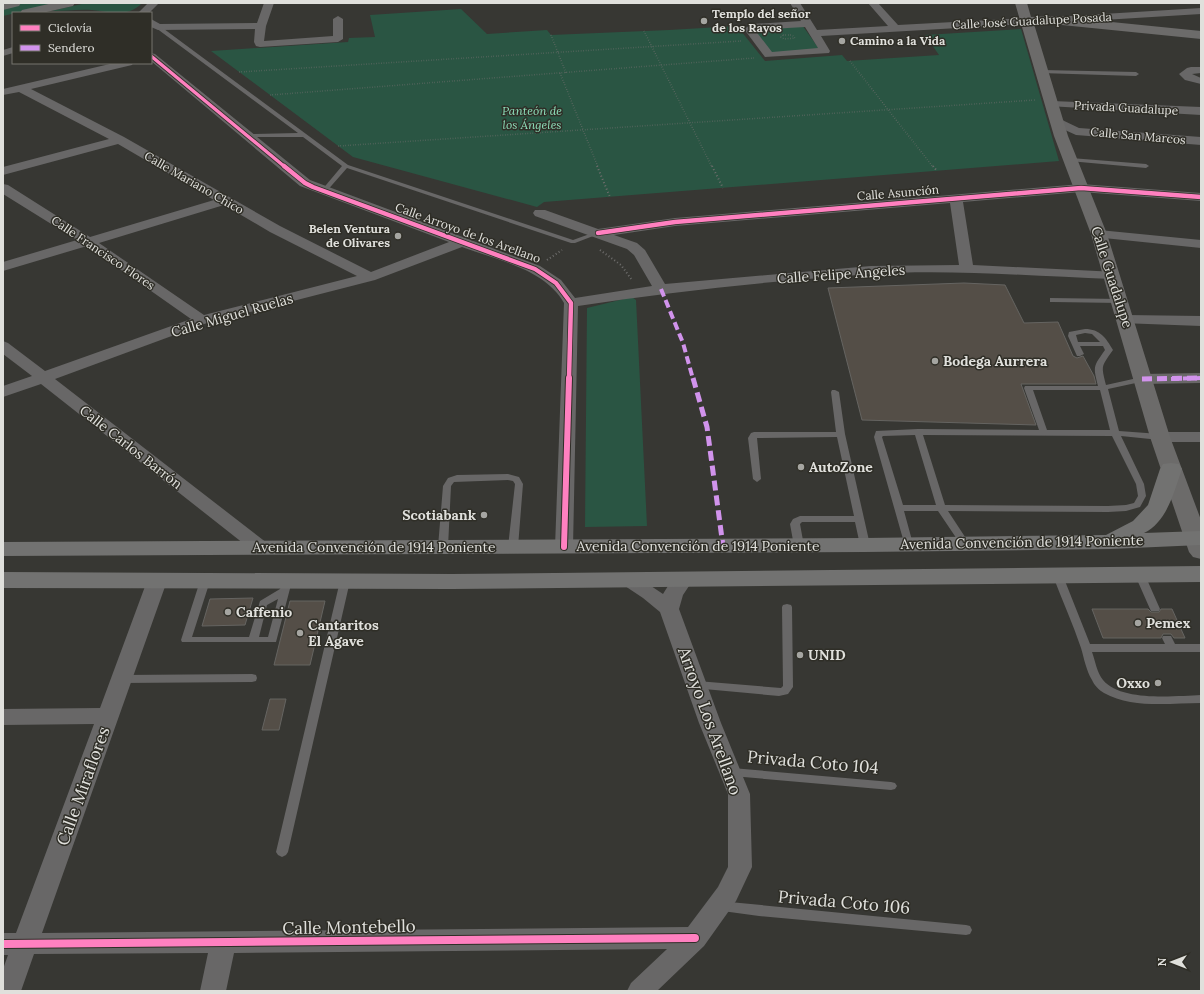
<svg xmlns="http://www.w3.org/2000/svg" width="1204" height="994" font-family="Lora,serif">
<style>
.green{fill:#2a5543}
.building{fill:#544e47;stroke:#656461}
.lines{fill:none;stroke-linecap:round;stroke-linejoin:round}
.path-far1{stroke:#6f6e6d;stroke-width:1.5;stroke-dasharray:0.5 2;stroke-linecap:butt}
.path{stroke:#6f6e6d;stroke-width:2;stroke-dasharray:1 2.5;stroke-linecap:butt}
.lane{fill:#686767;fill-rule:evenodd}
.street{fill:#686767;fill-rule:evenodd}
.secondary{fill:#6c6b6a;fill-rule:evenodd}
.primary{fill:#727271;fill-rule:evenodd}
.quiet-far1{stroke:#d193ec;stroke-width:4;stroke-dasharray:8 4;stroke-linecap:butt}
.quiet{stroke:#d193ec;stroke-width:5;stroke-dasharray:10 5;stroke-linecap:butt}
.cycleway-far3-casing{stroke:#2f2e27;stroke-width:5}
.cycleway-far2-casing{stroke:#2f2e27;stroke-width:6}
.cycleway-far1-casing{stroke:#2f2e27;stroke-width:8}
.cycleway-casing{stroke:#2f2e27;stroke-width:10}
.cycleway-far3{stroke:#ff80c0;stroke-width:3.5}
.cycleway-far2{stroke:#ff80c0;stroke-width:4.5}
.cycleway-far1{stroke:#ff80c0;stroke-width:6}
.cycleway{stroke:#ff80c0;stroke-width:8}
.poi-dot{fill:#a5a5a1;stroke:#2f2e27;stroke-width:1.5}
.labels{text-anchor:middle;stroke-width:3;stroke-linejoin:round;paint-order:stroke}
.far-poi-label{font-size:12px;font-weight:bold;fill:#e0e0dc;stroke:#2f2e27;text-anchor:start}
.far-street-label{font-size:12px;fill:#e0e0dc;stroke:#2f2e27}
.far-park-label{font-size:12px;font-style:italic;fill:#8ddfba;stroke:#2f2e27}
.street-label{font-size:14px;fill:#e0e0dc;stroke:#2f2e27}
.poi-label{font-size:14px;font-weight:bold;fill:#e0e0dc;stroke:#2f2e27;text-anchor:start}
.near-street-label{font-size:17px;fill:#e0e0dc;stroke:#2f2e27}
</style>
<rect width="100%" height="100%" fill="#373733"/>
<path class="green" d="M25,3H59L3,16V8Z
M86,3H142C128,18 110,12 92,10C79,9 64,11 51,11Z
M461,9L487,34L547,30L551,35L669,30L737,26L765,61L842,55L847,61L939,55L925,35L1021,29L1059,161L544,202L537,207L353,157L211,51L348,42L349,38L375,37L370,15Z
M802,25L820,50L771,53L753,28Z
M632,297L636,300L647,526L585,527L587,308Z"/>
<path class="building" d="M964,283L1005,285L1024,323L1058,322L1073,356L1077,358L1083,356L1094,376L1096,384H1021L1036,425L862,420L828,288Z
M253,598L245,625L202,626L210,599Z
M290,601H325L310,665H274Z
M1092,609H1148L1151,612H1159L1161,609H1172L1185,638H1174L1171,634H1163L1161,638H1103Z
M270,699H286L279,730H262Z"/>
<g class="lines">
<path class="path-far1" d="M644,31L712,167
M551,35L566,73
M783,35H792L795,38L784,39L781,37Z
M850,61L933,167
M239,72L741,41
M560,73L598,167
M270,95L754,58
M338,146L1035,100"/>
<path class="path" d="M597,166L610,197
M712,166L723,188
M933,166L937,171
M1201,175V181
M600,250L621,265L632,280
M547,260L562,250"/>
<path class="lane" d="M156,26H160L348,165L573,240L598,231L601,233L575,243H571L347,168L325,193H321V191L342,166L303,137H248V135L250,134L298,133L156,28Z
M1042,70L1136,72L1139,74L1136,76L1040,73L1039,72Z
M1071,158L1146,164L1149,166L1146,168L1069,161L1068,160Z
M1050,298L1120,299L1124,301L1120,303L1053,302H1050Z
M1085,329C1100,329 1106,338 1113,350C1101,367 1101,365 1106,385L1142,377L1146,379L1145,381L1108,389L1119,431L1160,434L1164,437L1160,440L1121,436L1144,484L1146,496L1140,507L1126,511L1108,512L948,511L969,543L964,546L961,545L938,511H904L913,544L911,546H905L874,437L876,431L918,429L1039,430L1024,388L1025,386H1098C1093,366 1093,367 1105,350L1103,346H1080L1084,354L1080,356H1077L1068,336L1069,332ZM1085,333L1092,334L1100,342H1078L1076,335ZM1033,390H1100L1110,430H1047ZM915,435L936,505H903L882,437L883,436ZM923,435L1112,436L1136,484L1138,496L1134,503L1126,505L1108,506L945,505Z
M832,390H835L839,392L845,434L870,545L865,548L860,545L855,522H802L800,524L804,546L799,549L794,546L790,524L793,519L800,516H854L837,437L757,438L761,479L757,482L753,479L748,438L751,433L754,432H836L831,392Z
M508,474L519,477L523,484L518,547L516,549H510L508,547L515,484L513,481L508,480L454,482L451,486L448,547L446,549H440L438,547L443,486L448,478L457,475Z
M1140,572L1145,575L1160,609L1159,611H1151L1150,609L1135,575Z
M1058,573L1063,576L1090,644H1165L1162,638L1163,636H1171L1175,644H1201V652H1092C1095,660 1097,673 1103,680C1121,702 1175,696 1201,695V703C1171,703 1132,709 1104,693C1099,690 1094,685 1092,680C1086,670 1084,658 1081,648C1073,624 1062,600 1053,576Z
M205,578L210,581L192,637H249L260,601L280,589L284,579H290L292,581L276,642H182L181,640L200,581ZM278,599L268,637H259L267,605Z
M345,578L350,581L288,852L286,855L282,857L278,855L276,852L340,581Z
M787,604L791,605L792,607L793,687L788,694L779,696L693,688L692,685L693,682L697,681L781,688L783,686L782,607L783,605Z
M252,674L256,675L257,678L256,681L252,682L122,683L118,682L117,679L118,676L122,675Z
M732,768L891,782L895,783L897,786L895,789L891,790L732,776L728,775L726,772L728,769Z
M719,901L966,925L970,926L972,930L970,934L966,935L759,916L715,910L713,906L715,902Z"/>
<path class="street" d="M148,3H159L149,13H138Z
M264,3H274L266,26L264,41L333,36V19L338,16L343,19V39L338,42L260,47L256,46L254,42L255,29L158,30L151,27V19L160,24L257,23Z
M790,3H800L817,30L888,26L868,3H878L898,25L1027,18L1032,21L1027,24L821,36L830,51L829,53L765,57L744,29L752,24L801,21ZM805,27L818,48L772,52L755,30Z
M1201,8V14L1054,23L1049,20L1054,17Z
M13,47V53L3,56V50Z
M151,53L155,54L310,180L540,266L561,280L575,298L652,286L634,255L627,249L535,216L533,213L535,210H545L598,229L675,218L1081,184L1201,193V201L1081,192L963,202L973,265L1117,272L1119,275L1117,278L1112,279C1032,276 950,269 870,274C773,281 675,291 578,306L573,547L571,551L564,553L557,551L555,547L564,303C545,269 497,260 462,247L375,280L207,323L55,379L267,543L269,547L267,551L260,553L253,551L41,384L3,397V386L32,376L3,354V341L8,343L45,371L191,319L87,246L3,271V262L77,240L3,194V184L8,185L90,237L214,200L118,144L3,175V167L109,139L19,92L3,95V89L114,63H133L132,65L31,89L124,137L280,226L371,272L449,242L300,186L151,61ZM950,203L959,265L871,266L665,284L645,250L637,243L614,235L675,226ZM224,205L270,232L357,276L204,315L99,243Z
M1191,67H1201V73L1192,74L1201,78V84L1185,80L1179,74L1187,68Z
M1052,101L1201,107V115L1048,106L1046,104L1048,102Z
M1058,118L1079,128L1201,137V145L1076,135L1054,125L1052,122L1054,119Z
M1099,230L1201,240V248L1094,237L1092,234L1094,231Z
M1126,315L1201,316V326L1121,323L1118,320L1121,317Z
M1201,373V383L1142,384L1136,382L1134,379L1136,376L1142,374Z
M1160,432H1201V442H1160L1154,441L1151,437L1154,433Z
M629,574L636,576L663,594C671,582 675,571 690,576L693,580L683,595L679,609L721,723L750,794L752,867L736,901L704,946L657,991H627L631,983L667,949L234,953L226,991H200L208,953L34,954L21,991H3V969L8,955H3V933H16L94,724L3,725V709L100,708L147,581L150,577L157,575L164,577L167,581L42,933L688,927L718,887L728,867V794L699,723L660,612L643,598L622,584L619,580L622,576Z"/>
<path class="secondary" d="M3,3H21L19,6L3,10Z
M53,3H75L73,6L42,13H20L22,10Z
M1015,3H1027L1031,17L1052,16L1201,31V39L1052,24H1034L1068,136L1107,234L1170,437L1201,520V559L1193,557L1189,552L1150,437L1091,234L1054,136Z"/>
<path class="primary" d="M1171,463L1179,464L1182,469C1174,492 1167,522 1144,533L1201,531V545L1110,549L865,552L3,556V542L865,538L1106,535L1133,521L1148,505L1160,469L1163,464Z
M1201,566V582L452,589L3,588V572L452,574Z"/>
<path class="quiet-far1" d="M661,289L683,343L693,379
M1171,379L1201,378"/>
<path class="quiet" d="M693,378L707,427L723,546
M1142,379L1201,378"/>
<g class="cycleway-far3-casing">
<path id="cycleway-far3" d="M151,56L285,167"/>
</g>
<g class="cycleway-far2-casing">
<path id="cycleway-far2" d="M284,166L305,183L313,187L535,269L556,283L571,303L569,379
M598,233L675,222L1081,188L1201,197"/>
</g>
<g class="cycleway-far1-casing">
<path id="cycleway-far1" d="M564,547L569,378"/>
</g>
<g class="cycleway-casing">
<path id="cycleway" d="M3,944L695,938"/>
</g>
<use href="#cycleway-far3" class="cycleway-far3"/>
<use href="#cycleway-far2" class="cycleway-far2"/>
<use href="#cycleway-far1" class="cycleway-far1"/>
<use href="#cycleway" class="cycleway"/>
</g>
<g class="poi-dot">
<circle cx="704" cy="21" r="4"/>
<circle cx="842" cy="41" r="4"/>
<circle cx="398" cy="236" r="4"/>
<circle cx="935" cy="361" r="4"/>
<circle cx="801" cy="467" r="4"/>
<circle cx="484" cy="515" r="4"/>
<circle cx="228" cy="612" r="4"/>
<circle cx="1138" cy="623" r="4"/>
<circle cx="300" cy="633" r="4"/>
<circle cx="800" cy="655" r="4"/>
<circle cx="1158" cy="683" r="4"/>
</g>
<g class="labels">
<g class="far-poi-label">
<text x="712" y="18">Templo del señor<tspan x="712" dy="14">de los Rayos</tspan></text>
<text x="850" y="45">Camino a la Vida</text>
<text x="390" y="233" text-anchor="end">Belen Ventura<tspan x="390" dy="14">de Olivares</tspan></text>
</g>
<g class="far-street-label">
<text transform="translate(1032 21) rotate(-3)" y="4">Calle José Guadalupe Posada</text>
<text transform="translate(1126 108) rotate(3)" y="4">Privada Guadalupe</text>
<text transform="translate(1138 136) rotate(5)" y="4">Calle San Marcos</text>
<text transform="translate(194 183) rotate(30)" y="4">Calle Mariano Chico</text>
<text transform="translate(898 193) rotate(-5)" y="4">Calle Asunción</text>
<text transform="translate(468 233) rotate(20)" y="4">Calle Arroyo de los Arellano</text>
<text transform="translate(103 253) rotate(34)" y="4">Calle Francisco Flores</text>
</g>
<g class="far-park-label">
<text x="532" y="115">Panteón de<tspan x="532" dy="14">los Ángeles</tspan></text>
</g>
<g class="street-label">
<text transform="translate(841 274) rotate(-4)" y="5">Calle Felipe Ángeles</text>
<text transform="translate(1112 277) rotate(72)" y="5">Calle Guadalupe</text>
<text transform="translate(232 315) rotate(-16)" y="5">Calle Miguel Ruelas</text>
<text transform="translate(131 447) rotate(38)" y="5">Calle Carlos Barrón</text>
<text transform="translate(1022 542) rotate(-1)" y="5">Avenida Convención de 1914 Poniente</text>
<text x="698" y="551">Avenida Convención de 1914 Poniente</text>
<text x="374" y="552">Avenida Convención de 1914 Poniente</text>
</g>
<g class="poi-label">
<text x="943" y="366">Bodega Aurrera</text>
<text x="809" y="472">AutoZone</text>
<text x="476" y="520" text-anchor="end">Scotiabank</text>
<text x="236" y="617">Caffenio</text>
<text x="1146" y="628">Pemex</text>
<text x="308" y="630">Cantaritos<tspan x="308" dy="16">El Agave</tspan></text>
<text x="808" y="660">UNID</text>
<text x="1150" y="688" text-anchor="end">Oxxo</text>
</g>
<g class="near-street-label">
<text transform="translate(710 721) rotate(70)" y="6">Arroyo Los Arellano</text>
<text transform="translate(813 762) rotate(5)" y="6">Privada Coto 104</text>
<text transform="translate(83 786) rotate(-70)" y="6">Calle Miraflores</text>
<text transform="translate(844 902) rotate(5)" y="6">Privada Coto 106</text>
<text transform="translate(349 927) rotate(-1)" y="6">Calle Montebello</text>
</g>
</g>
<rect width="1204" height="994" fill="none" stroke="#e0e0dc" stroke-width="8"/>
<rect x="12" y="12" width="140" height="52" fill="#2f2e27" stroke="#76756f"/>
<rect x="20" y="25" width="20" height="6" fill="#ff80c0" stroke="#76756f"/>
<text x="48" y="32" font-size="12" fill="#e0e0dc">Ciclovía</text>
<rect x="20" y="45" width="20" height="6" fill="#d193ec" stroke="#76756f"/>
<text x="48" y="52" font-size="12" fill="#e0e0dc">Sendero</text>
<g transform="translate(1172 962) rotate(270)" stroke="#2f2e27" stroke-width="3" paint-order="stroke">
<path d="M0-3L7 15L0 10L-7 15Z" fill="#e0e0dc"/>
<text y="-6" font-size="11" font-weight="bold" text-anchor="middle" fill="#e0e0dc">N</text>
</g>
</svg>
